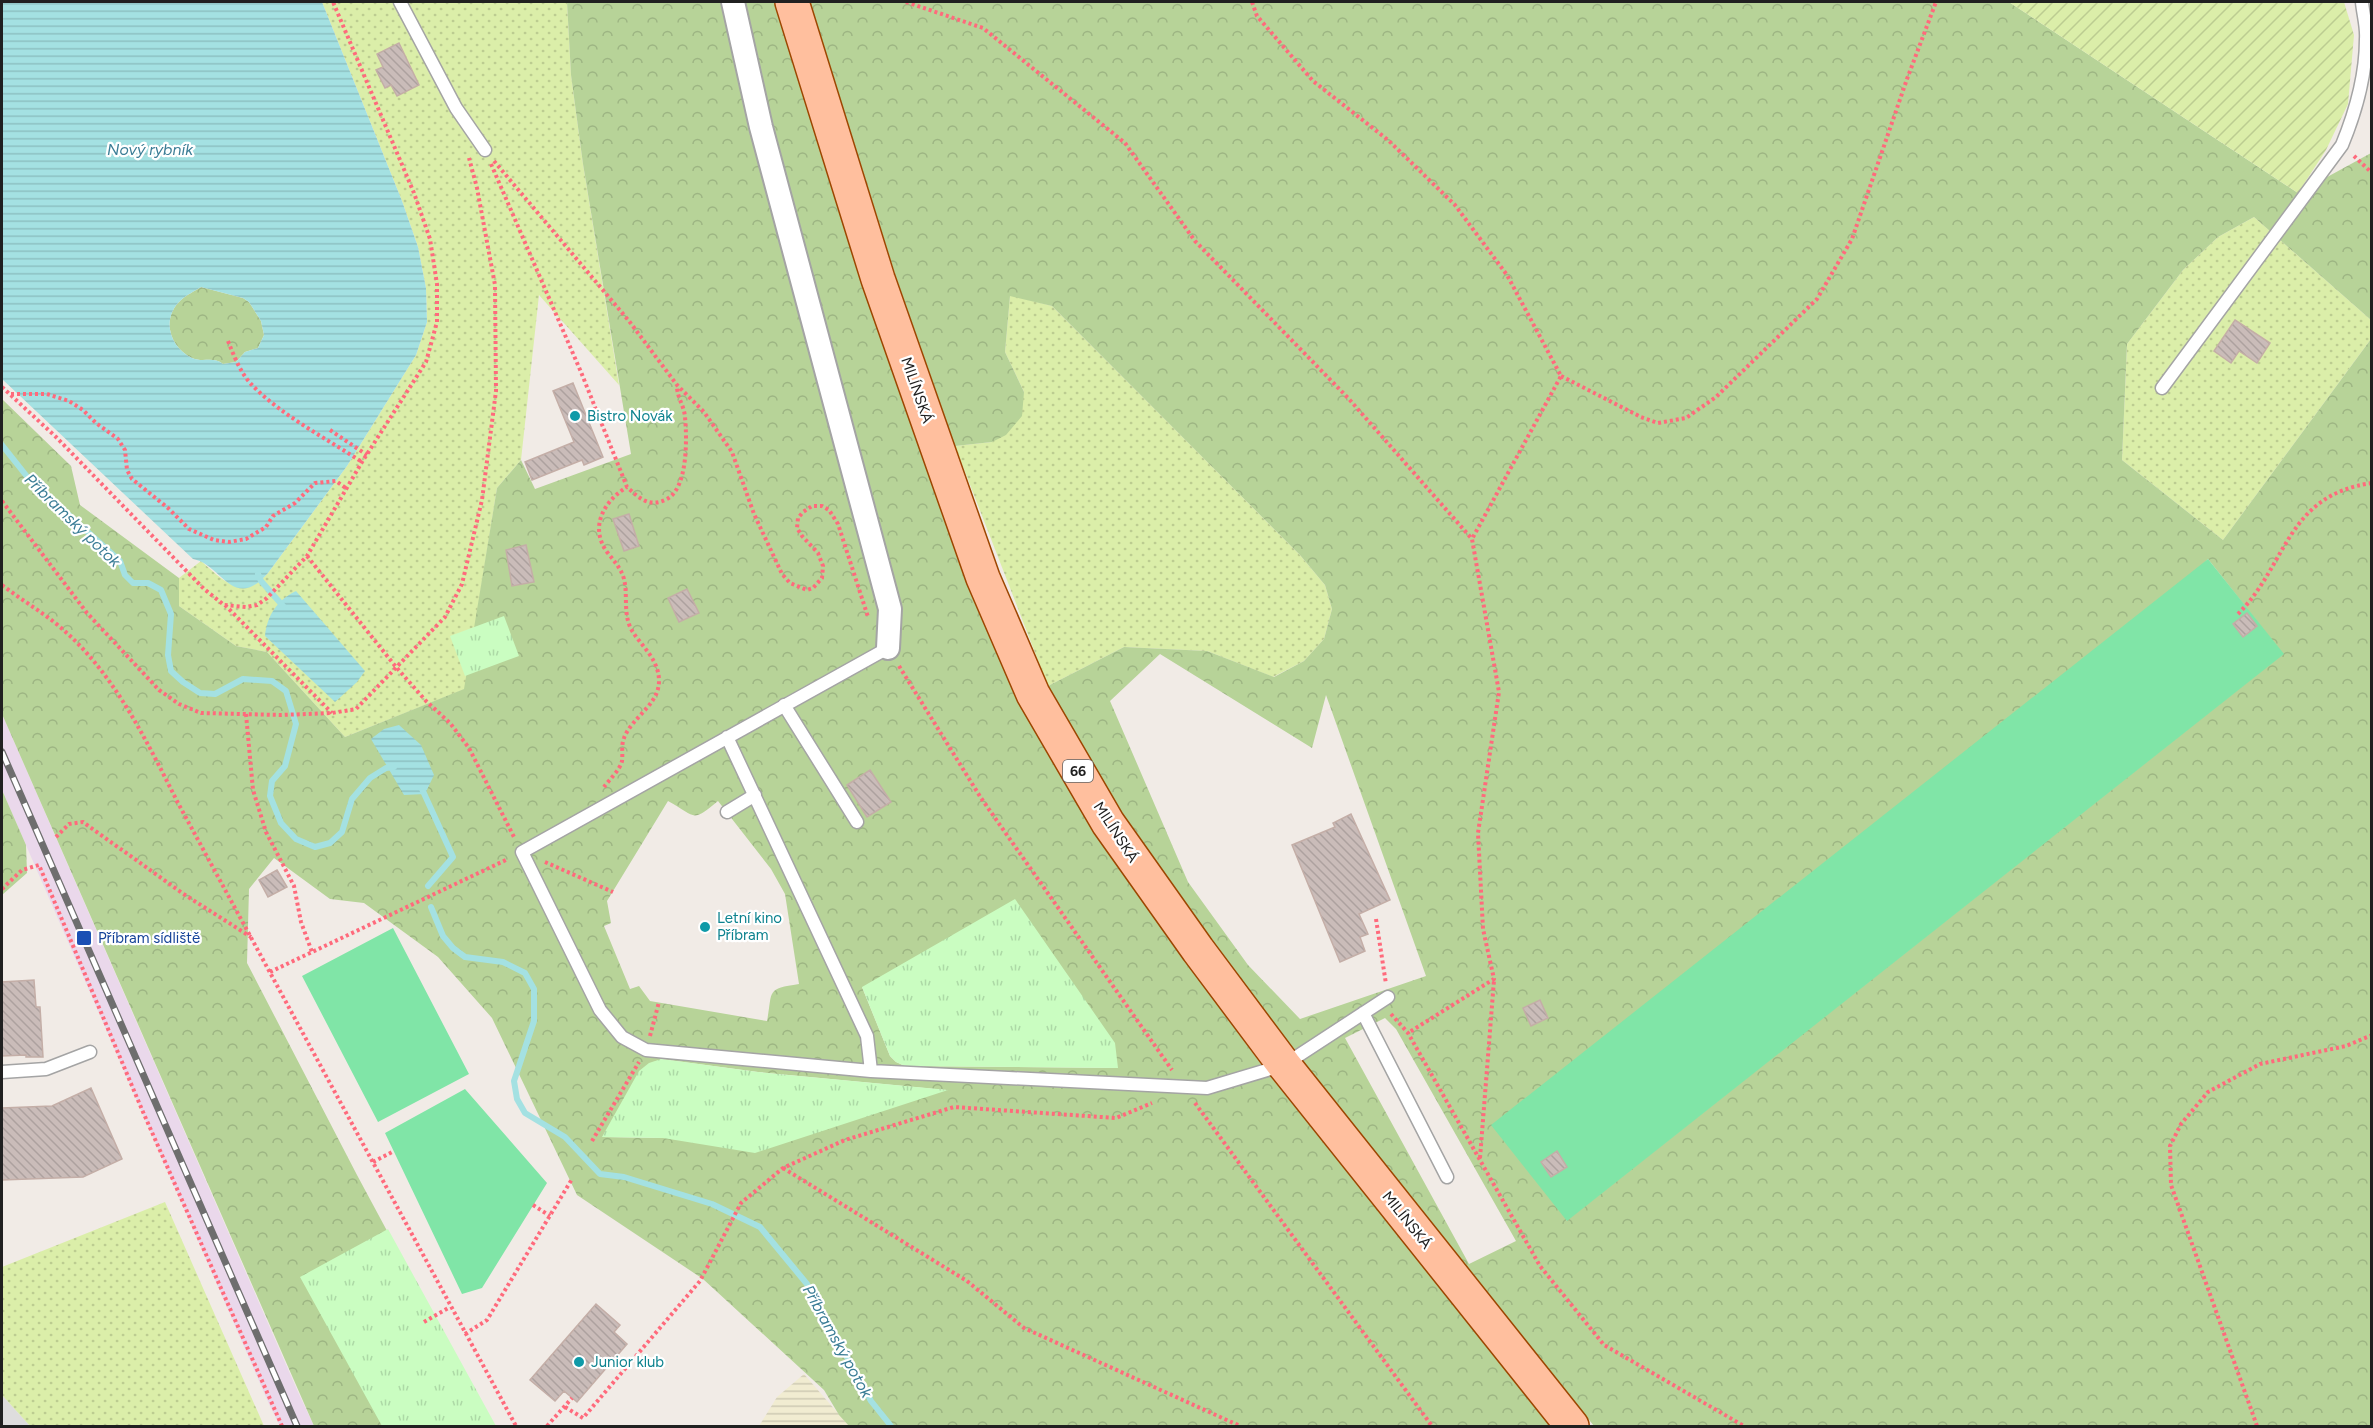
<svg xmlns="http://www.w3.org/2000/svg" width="2373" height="1428" font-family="Figtree,sans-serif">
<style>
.residential{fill:#dedddd}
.industrial{fill:#ead8eb}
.farmland{fill:url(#farmland-rules)}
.grass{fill:url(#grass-dots)}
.forest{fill:url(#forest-crowns);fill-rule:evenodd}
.park{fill:url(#park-tufts)}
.garden{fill:url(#garden-furrows)}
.pitch{fill:#80e5a7}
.water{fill:url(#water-rules);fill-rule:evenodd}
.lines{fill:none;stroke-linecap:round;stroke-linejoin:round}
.stream{stroke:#a4e1e2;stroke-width:6}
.building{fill:url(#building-back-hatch);stroke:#c4aea7;stroke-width:1.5}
.lane-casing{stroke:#a4a4a4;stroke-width:15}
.street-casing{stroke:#a4a4a4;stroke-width:26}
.primary-casing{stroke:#9d4600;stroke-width:36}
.path{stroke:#ff6a7c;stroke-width:4;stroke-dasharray:3 3;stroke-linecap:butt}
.lane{stroke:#fff;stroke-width:12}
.street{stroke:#fff;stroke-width:22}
.primary{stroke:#ffbf9e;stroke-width:33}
.rail-casing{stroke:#6e6e6e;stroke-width:7}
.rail{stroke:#fff;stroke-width:4.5;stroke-dasharray:14;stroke-linecap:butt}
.culture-dot{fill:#0f9aa8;stroke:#fff;stroke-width:2}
.transit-dot{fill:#1a4fb4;stroke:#fff;stroke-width:2}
.labels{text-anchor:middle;stroke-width:4.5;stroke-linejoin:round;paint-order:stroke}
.shield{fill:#fff;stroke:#636363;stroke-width:1.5}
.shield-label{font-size:14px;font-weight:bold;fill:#202020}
.street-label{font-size:15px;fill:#202020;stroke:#fff}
.culture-label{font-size:15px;fill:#0d838f;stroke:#fff;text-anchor:start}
.transit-label{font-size:15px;fill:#164399;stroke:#fff;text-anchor:start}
.water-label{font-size:16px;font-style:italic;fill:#3b7d96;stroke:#fff}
</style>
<defs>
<pattern id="farmland-rules" width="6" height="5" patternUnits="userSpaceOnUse" patternTransform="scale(1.5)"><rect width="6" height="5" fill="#f1ecd1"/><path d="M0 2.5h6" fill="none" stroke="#cecab3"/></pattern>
<pattern id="grass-dots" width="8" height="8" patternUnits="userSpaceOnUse" patternTransform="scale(1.5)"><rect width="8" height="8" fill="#dbeea9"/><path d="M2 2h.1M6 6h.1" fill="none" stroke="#bccc91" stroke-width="1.8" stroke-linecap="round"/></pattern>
<pattern id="forest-crowns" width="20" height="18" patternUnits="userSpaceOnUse" patternTransform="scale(1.5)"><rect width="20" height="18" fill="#b7d398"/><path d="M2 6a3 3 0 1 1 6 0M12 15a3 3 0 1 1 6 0" fill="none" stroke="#9db583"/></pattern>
<pattern id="park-tufts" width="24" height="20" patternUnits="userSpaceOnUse" patternTransform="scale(1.5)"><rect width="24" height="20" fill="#cafdc1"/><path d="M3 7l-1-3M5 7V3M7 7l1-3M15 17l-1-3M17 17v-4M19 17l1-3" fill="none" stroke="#add9a6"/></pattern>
<pattern id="garden-furrows" width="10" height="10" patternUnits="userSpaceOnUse" patternTransform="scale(1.5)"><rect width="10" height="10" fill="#dbeea9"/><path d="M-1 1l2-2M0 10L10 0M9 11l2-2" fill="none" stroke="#bccc91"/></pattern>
<pattern id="water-rules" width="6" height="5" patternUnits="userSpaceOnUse" patternTransform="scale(1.5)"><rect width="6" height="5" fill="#a4e1e2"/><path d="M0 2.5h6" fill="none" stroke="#8dc1c2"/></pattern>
<pattern id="building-back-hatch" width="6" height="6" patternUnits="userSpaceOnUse" patternTransform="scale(1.5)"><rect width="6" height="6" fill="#cabcb9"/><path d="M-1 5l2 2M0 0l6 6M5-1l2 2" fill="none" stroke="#ada19f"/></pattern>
</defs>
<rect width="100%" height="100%" fill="#f1ebe6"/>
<path class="residential" d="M2,1395L30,1426H2Z"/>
<path class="industrial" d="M2,714L298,1392L314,1426H280L269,1404L2,790Z"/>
<path class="farmland" d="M804,1374L849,1426H759L777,1397Z"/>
<path class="grass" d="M322,2H567L571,75L583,164L619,385L539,295L521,460L497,488L465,689L345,737L267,652L236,646L179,606V578L201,561C223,580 242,602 268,573L347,466L416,355L427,322L426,288L418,247L402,201Z
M2254,217L2371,320V339L2223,540L2122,460L2127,344L2183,270L2218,237Z
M1010,295L1052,306L1300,555L1325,585L1332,609L1324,639L1304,661L1273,677L1207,651L1124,647L1048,686L955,446L992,442L1024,392L1005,352Z
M165,1202L264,1426H30L2,1395V1267Z"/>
<path class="forest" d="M567,2H774L792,54L862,284L967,584L1018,702L1094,833L1184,960L1270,1076L1551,1426H849L839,1415L824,1390L703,1279L577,1195L492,1018L438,957L364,903L330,899L274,858L249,889L247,963L357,1175L492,1426H314L2,714V399L71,466L80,505L179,578V606L236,646L267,652L345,737L464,689L497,488L521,460L535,489L631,454L583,164L571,75ZM668,801C696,816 691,824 718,801L771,869L785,894L799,984C765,989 773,991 767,1021L650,1001L639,986L630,989L604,926L611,923L607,901ZM862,987L1118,1068L905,1066L896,1062L890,1056ZM661,1059L758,1072L946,1090L663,1138L603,1137Z
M810,2H2009L2298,193L2371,153V320L2254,217L2218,237L2183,270L2127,344L2122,460L2223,540L2371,339V1426H1594L1297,1055L1211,940L1122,814L1048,686L1124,647L1207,651L1274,677L1304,661L1324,639L1332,609L1325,585L1300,555L1052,306L1010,296L1005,352L1024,392L1022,416L1006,435L992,442L955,446L895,274ZM2208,559L2283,654L1566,1221ZM1160,654L1312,748L1326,695L1426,976L1300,1019L1248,965L1188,882L1110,701ZM1385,1018L1396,1029L1516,1241L1469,1264L1345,1038Z
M201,287L243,298L249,302L261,321L264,335L258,348L245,352L236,362L223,364C213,356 203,363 192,358C169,347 161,318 181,300C186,295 195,291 201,287Z
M2,790L26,845L27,873L2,895Z"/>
<path class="park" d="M504,616L519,656L465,676L450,636Z
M1015,899L1115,1043L1118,1068L905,1066L896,1062L890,1056L862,987Z
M661,1059L758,1072L948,1090L755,1153L663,1138L602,1137L639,1071L649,1063Z
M388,1229L496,1426H382L300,1277Z"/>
<path class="garden" d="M2009,2H2344L2354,35L2348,104L2326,150L2298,193Z"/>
<path class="pitch" d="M2208,559L2284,654L1567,1221L1491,1125Z
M393,928L469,1074L378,1122L302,976Z
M465,1089L547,1183L482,1288L462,1294L385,1133Z"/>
<path class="water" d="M2,2H322L402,201L418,247L426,288L427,322L416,355L347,466L268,573C233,613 222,564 193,559L2,379ZM201,287L243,298L249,302L261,321L264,335L258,348L245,352L236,362L223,364C213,356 203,363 192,358C169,347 161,318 181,300C186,295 195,291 201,287Z
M296,591L365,671L357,682L335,702L265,636C267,616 277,600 296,591Z
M399,725L421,745L434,775L425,794L404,795L371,739L384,729Z"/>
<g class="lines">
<path class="stream" d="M2,445L29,479L120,561L125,575L133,583H148L161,590L171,614L168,655L171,671L183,682L200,693L215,694L243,679L272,681L286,691L296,724L285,766L272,781L270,796L281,823L296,839L315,847L330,843L342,832L352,799L370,778L386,768L394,767
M258,574L261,581L283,606
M422,789L453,857L428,886
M431,907L443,936L453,948L465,957L503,962L525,973L534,989V1021L514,1081L517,1099L525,1113L565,1137L600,1174L624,1177L712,1204L760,1227L807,1284L871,1401L891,1426"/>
</g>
<path class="building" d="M399,43L419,85L397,96L391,85L385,88L376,70L383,67L377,54Z
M2235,320L2270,343L2257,363L2239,351L2231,363L2214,351Z
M573,383L603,457L584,465L582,460L532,480L525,462L574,442L553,391Z
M629,514L639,546L624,551L613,519Z
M526,545L534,582L512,586L506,550Z
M687,589L699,613L679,622L668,598Z
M2247,613L2257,626L2243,637L2233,624Z
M870,770L891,802L867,817L847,785Z
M1351,814L1390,900L1359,914L1368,934L1360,937L1365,951L1340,962L1292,845L1335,827L1333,823Z
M277,870L287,887L268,897L259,880Z
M34,980L36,1007H40L43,1057H26V1055L2,1056V982Z
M1540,1000L1548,1018L1531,1026L1523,1008Z
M91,1088L122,1159L83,1177L2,1180V1108L52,1106Z
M1557,1151L1567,1167L1551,1177L1541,1162Z
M596,1304L620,1325L614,1332L627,1344L577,1402L564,1391L555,1401L530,1380Z"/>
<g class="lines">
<g class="lane-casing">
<path id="lane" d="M400,2L456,108L485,150
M2162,388L2342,145C2356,111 2366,77 2366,39C2367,27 2363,14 2362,2
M888,648L522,852L600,1010L622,1037L646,1050L871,1071L1207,1088L1284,1065L1388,997
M784,705L857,822
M727,737L867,1036L871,1071
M727,812L755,795
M1363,1013L1447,1177
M2,1072L46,1069L90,1052"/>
</g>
<g class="street-casing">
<path id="street" d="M733,2L761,127L890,609L888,648"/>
</g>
<g class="primary-casing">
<path id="primary" d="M792,2L878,279L983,578L1033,694L1108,823L1198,950L1284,1065L1572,1426"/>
</g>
<path class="path" d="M906,2L983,28L1125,143L1195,241L1349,399L1472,539L1499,692L1478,833L1483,929L1494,979L1408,1033
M1252,2L1257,16L1313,81L1388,140L1455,205L1507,275L1561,376L1472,539
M2354,156L2372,173
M494,161L629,321L677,385L704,412L732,452L754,514L782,574L790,583L807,590L813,588L822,578L823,566L818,553L802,536L797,528L798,518L803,512L812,506H822L829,510L838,524L868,617
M491,164L581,372L627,487C640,499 650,508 667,499C688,488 687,438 685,417C684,405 677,398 677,386
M228,341C234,356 241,374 252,385C281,415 327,439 362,462
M1561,376L1641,417L1658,423L1686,418L1716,397L1817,299L1852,239L1907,79L1936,2
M2,387L56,437L204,589L224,605L246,607L257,605L267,598L307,556L362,462L426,362L437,322V284L430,239L414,193L333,2
M11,394H47L69,401L83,410L96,423L118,439L125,450L127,470L132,479L168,508L189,529L214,540L229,542L246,539L266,527L273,516L295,503L315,483L336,481L347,489
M330,430L367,455
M2,501L87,613L159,690L179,704L201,713L281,715L332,713L356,709L445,617L462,584L482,500L496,391L495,285L477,188L469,158
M307,556L396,667L426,701L450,723L469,748L515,839
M2,585C19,598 37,609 54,622C112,668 145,738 178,803L516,1426
M225,605L332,713
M2238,614C2288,564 2286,495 2372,483
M899,666L981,798L1172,1070
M246,714L253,790L266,832L294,886L301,922L312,952
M604,787C609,780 620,770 622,761C623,754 621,745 624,738C632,717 659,705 659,681C659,659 641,646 631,629C623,613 628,595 624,579C621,568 614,561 607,552C589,527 604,501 627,487
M56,837L69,824L83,822L182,893L251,937
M545,862L613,892
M2,889L22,870L39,865L143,1112L282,1426
M1376,919L1386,984
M270,972L508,859
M1391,1014L1408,1033L1540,1266L1604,1345L1744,1426
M650,1036L659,1002
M1195,1103L1432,1426
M592,1141L639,1062
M1480,1158L1494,980
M373,1162L394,1151
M783,1168L967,1281L1024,1328L1240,1426
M533,1205L550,1216
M424,1322L450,1307
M465,1334L487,1320L572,1179
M565,1407L583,1418L700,1281L741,1203L783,1168L845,1140L954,1107L1116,1118L1152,1103
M547,1426L572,1398
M2257,1426L2171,1185L2170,1146L2181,1124L2208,1092L2260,1064L2346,1046L2372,1035"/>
<use href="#lane" class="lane"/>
<use href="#street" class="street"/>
<use href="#primary" class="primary"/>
<g class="rail-casing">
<path id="rail" d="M2,752L297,1426"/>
</g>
<use href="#rail" class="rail"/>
</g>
<g class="culture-dot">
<circle cx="575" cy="416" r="6"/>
<circle cx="705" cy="927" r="6"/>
<circle cx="579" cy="1362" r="6"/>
</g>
<rect class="transit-dot" x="76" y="930" width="16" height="16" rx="3"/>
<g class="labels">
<rect class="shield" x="1063" y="760" width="30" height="22" rx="4.5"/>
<g class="shield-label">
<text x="1078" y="776">66</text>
</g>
<g class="street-label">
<text transform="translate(917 390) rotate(71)" y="5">MILÍNSKÁ</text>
<text transform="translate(1116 832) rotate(57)" y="5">MILÍNSKÁ</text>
<text transform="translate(1407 1220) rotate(51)" y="5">MILÍNSKÁ</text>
</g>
<g class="culture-label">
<text x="587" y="421">Bistro Novák</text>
<text x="717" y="923">Letní kino<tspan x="717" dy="17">Příbram</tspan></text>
<text x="591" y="1367">Junior klub</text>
</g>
<g class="transit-label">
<text x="98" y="943">Příbram sídliště</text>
</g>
<g class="water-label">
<text x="150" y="155">Nový rybník</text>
<text transform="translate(73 520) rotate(44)" y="6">Příbramský potok</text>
<text transform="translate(838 1341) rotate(61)" y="6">Příbramský potok</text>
</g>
</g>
<rect width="2373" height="1428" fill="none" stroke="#202020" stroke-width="6"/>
</svg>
